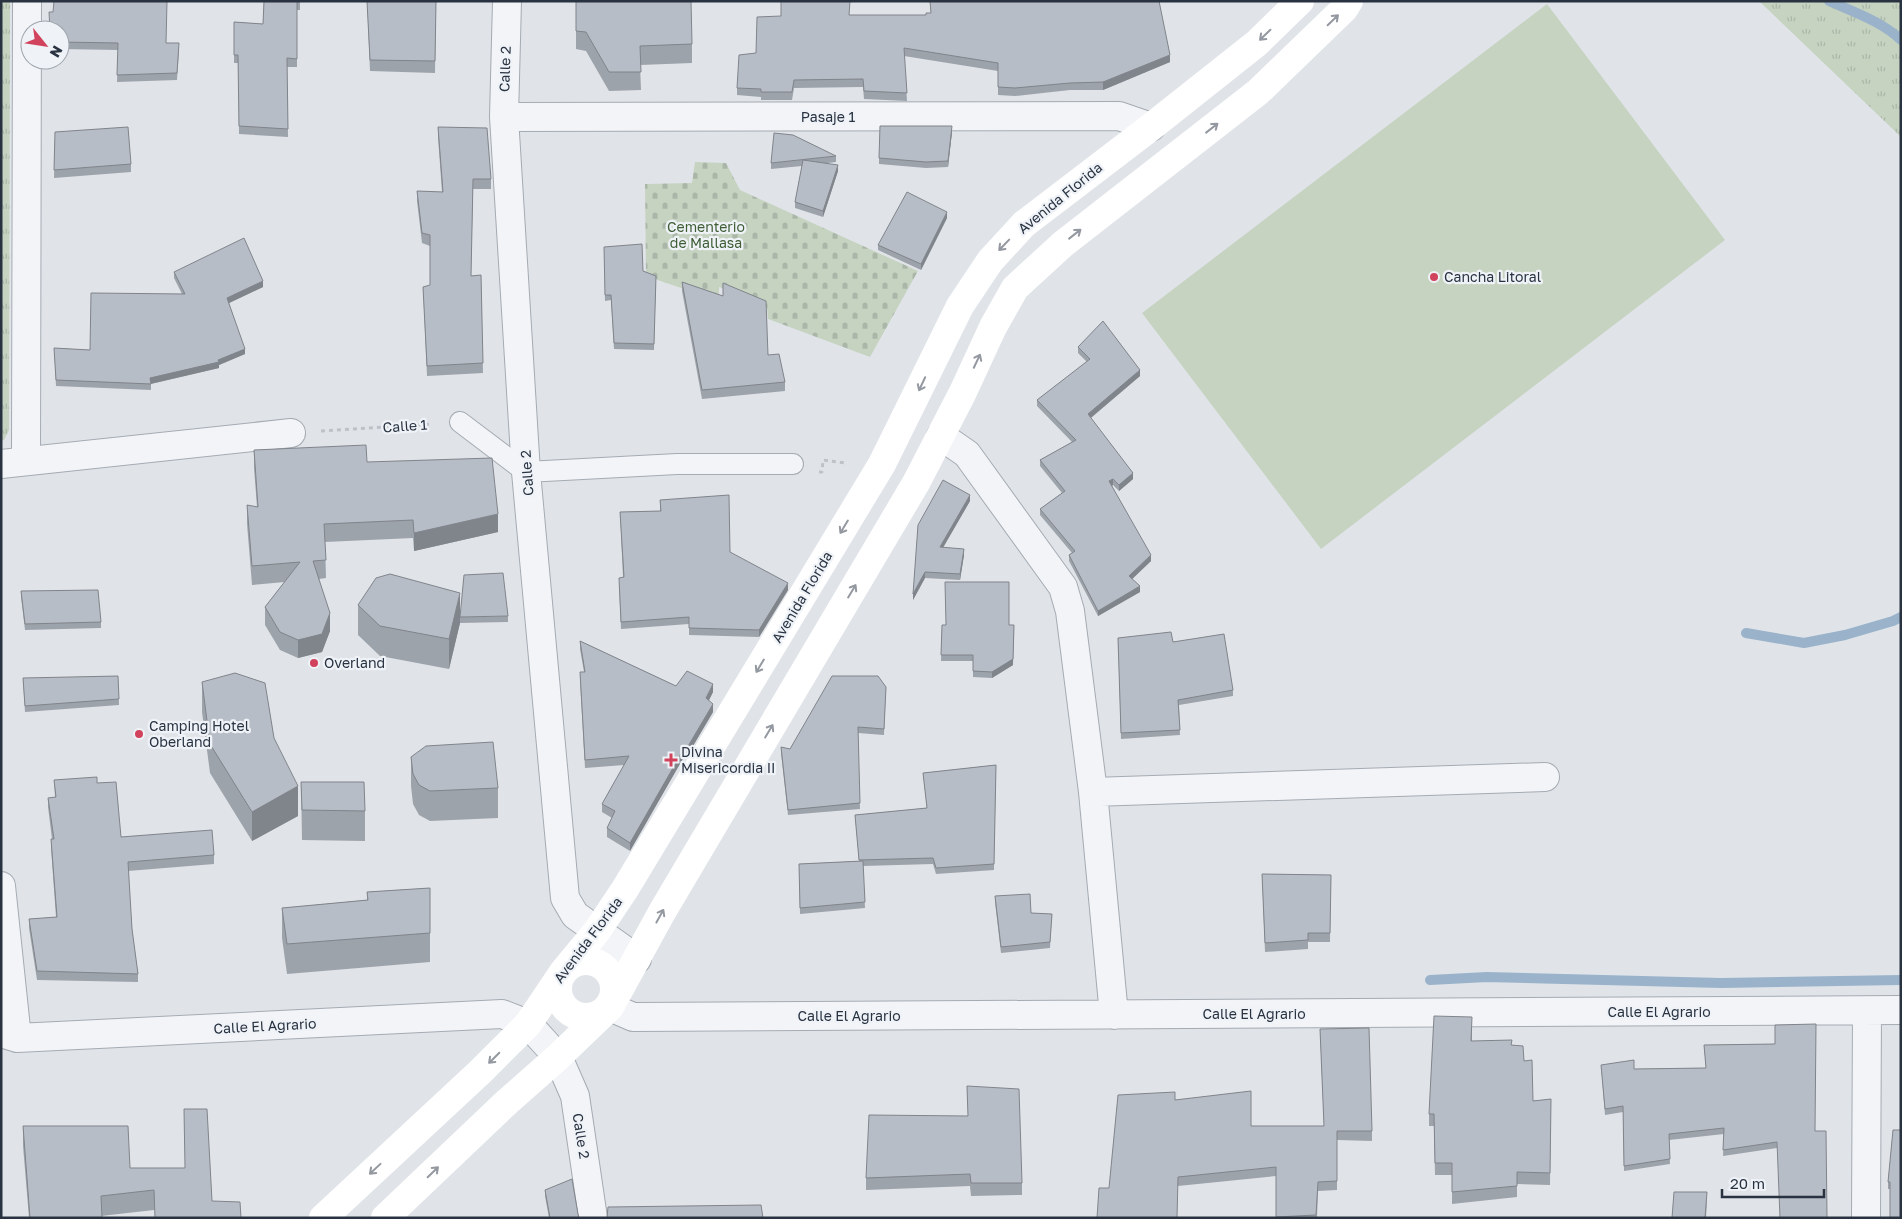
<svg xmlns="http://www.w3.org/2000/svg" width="1902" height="1219" font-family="'Golos Text',sans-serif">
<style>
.cemetery{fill:url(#cemetery-stones)}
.park{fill:url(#park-tufts)}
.pitch{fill:#c6d3c1}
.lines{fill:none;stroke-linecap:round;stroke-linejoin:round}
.stream{stroke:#9ab3ca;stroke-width:10}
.service-casing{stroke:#a5abb3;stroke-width:22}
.minor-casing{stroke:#a5abb3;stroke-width:30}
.path{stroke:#bec2c8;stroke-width:3;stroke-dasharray:4 4;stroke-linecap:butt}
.service{stroke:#f3f4f7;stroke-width:20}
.minor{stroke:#f3f4f7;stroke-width:28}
.secondary{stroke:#fff;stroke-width:28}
.wall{fill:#9da3aa}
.shaded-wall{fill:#80848b}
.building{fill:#b7bdc6;stroke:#80848b}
.oneway{stroke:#9498a0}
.poi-dot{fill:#d1425d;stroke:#eff3f7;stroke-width:2}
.labels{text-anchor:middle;stroke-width:4.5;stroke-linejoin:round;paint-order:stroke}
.street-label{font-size:14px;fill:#283241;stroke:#eff3f7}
.park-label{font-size:14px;fill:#3e5d35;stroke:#eff3f7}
.poi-label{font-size:14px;fill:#283241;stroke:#eff3f7;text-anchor:start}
</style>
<defs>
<pattern id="cemetery-stones" width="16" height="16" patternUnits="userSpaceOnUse" patternTransform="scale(1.25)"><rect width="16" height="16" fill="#c6d3c1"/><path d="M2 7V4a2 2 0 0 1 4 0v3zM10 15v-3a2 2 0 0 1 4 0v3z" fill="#aab6a7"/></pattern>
<pattern id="park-tufts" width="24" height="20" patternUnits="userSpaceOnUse" patternTransform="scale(1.25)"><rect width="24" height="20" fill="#c6d3c1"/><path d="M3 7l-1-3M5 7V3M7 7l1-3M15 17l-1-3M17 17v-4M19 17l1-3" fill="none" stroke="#aab6a7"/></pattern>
</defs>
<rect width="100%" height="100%" fill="#e0e4e9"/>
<path class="cemetery" d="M695,162L726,163L740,190L918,271L870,357L768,319L767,307L719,287V301L646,276L645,184L692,183Z"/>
<path class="park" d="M1,1H10L9,430L4,440L1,441Z
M1759,1H1901V137Z"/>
<path class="pitch" d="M1547,4L1725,240L1321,549L1142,313Z"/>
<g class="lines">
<path class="stream" d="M1829,1C1851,11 1883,22 1901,40
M1746,633L1804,643L1845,635L1893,621L1901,617
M1430,980L1487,977L1721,983L1901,980"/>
<g class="service-casing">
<path id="service" d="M460,422L526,472L677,464H793"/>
</g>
<g class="minor-casing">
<path id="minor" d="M507,1L504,117L526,472L565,898L575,915L637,959
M504,117L1119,116L1151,127
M941,436L967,454L1063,587L1070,611L1093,792L1114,1015
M26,460L27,1
M1,464L291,433
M1093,792L1545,777
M1,886L17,1038
M610,1007L633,1017L1901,1010
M1,1033L17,1038L502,1014L528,1024L558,1057L575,1096L593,1218
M1866,1218L1867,1011"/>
</g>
<path class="path" d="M321,431L432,424
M819,472H822L823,460L846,463"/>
<use href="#service" class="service"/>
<use href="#minor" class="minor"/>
<path class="secondary" d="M558 989a28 28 0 1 1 56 0a28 28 0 1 1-56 0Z
M323,1218L480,1072L528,1024L563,972L597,931L625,889L882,464L960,306L990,261L1024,224L1151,127L1257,43L1300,1
M385,1218L507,1102L558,1057L610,1007L662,912L916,483L963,392L993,327L1015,288L1063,244L1258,92L1344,9L1349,1"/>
</g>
<path class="wall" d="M264,1H300V10H297V67H287L288,137L239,134L238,63H234V22L263,24Z
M367,1H436L435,73L370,71Z
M576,1L692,44V63L640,65L641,90L609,91L586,51L576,49Z
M930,1H1159L1170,62L1103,90H1070L1015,96L998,95V71L904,56L907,101L864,99L863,87L794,88L792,100H761V97L737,95V88L756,53L850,15H926L931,13Z
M60,30L166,43L179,50L177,80L117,82L118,50L60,49Z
M438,127L491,179V189H473L471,276L481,275L483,373L427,376L423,287L430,285V246L422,243L417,201V191L442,192L438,137Z
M55,132L131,164V172L54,178Z
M952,132L948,167L926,168L879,164V158Z
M836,156V162L828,163L838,171L823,217L795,208V202L802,166L771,169V163Z
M947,218L921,270L878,250V245Z
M604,247L643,271L656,276L654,350L614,349L611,300L605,301Z
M174,272L263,287L229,303L245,354L219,365V368L151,384V390L56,386L54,348L90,350L182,294L174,278Z
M682,282L723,296V283L785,382V391L702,399L682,291Z
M1078,347L1140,376L1091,418L1133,479L1119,491L1113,485L1112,486L1151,561L1132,579L1140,592L1098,616L1069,561V555L1072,553L1040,515V509L1062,493L1040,466V460L1072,442L1037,406V400L1087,362L1078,353Z
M254,450L367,462L498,532L414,551L413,538L325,542L326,578L319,579L330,631L322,652L298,658L280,650L265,625V607L285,582L252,585L247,524V505L257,507L254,468Z
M660,500L730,552L788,590L759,637L689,635V624L621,629L619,585L623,577L620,512L660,511Z
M970,501L943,547L964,555L960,580L925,578L913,600L918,525Z
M21,591L101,622V628L25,630L21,597Z
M358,605L460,617L508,616V622L460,623L449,669L380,656L358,635Z
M942,625H1009L1013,665L992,678L973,677V661H941Z
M1118,638L1173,642L1233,690V696L1179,705L1180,735L1121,739Z
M580,641L676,686L713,692L709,700L713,712L687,756L685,755L630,851L607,837V828L612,818L602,812V804L624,765L585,768L580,680V672H584L580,649Z
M118,676L119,705L25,712L23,679Z
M202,682L274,738L298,816L252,841L210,773L202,712Z
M886,687L884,735L858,733L860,809L788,815L781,753V747L790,749Z
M411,757L498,788V818L430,821L419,815L413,804L411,786Z
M996,765L994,870L936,874L933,864L863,866L865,908L800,914L799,864L859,861L855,815L927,808L923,773Z
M54,780L97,783L121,837L214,855V864L128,871L132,929L138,974V982L37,980L29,928V919L56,917L51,848V839H52L48,807V798L55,797Z
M301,782L365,811V841L302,840Z
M1262,874L1331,875L1330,942H1308V949L1265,952Z
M430,888V962L287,974L282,938V908L367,900V892Z
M995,896L1031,913L1052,914L1050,948L1001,953L995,902Z
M1320,1029L1372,1131V1141L1337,1140V1190L1318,1191L1317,1218H1276V1176L1178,1186L1109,1188L1175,1100L1251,1126H1324Z
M1472,1029V1041L1512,1045L1524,1061L1533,1101L1551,1099L1550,1185L1517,1184V1197L1452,1204V1175H1435L1434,1126H1429V1114Z
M1775,1044L1777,1148L1723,1156L1724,1134L1669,1140L1670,1164L1624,1171L1623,1112L1605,1115L1601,1065L1634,1069L1706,1068L1704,1045Z
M967,1086L1022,1183V1195L971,1196L970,1186L866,1190V1178L968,1116Z
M23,1126L130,1168L212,1201L154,1210L101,1216L102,1218H29L23,1146Z
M1893,1130L1890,1189H1888V1182Z
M545,1190L578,1214L579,1218H549L545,1196Z"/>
<path class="shaded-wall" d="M1170,55V62L1103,90V82Z
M952,126V132L948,167V161Z
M838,165V171L823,217V211Z
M947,212V218L921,270V264Z
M263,281V287L227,304V298Z
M245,349V354L219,365V368L150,384V378L218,360Z
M1140,370V376L1088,420V414Z
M1133,473V479L1119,491V485Z
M1113,479V485L1109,487V481Z
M970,495V501L940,553V547Z
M498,514V532L414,551V533Z
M964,549V555L960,580V574Z
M1151,555V561L1129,582V576Z
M925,572V578L913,600V594Z
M788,583V590L759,637V630Z
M1140,586V592L1098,616V611Z
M460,593V623L449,669V639Z
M330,613V631L322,652L298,658V640Z
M1014,625L1013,665L992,678V672Z
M713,684V692L706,706V698Z
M713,704V712L687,756V748Z
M685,747V755L630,851V843Z
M298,786V816L252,841V812Z
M1707,1192L1706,1218H1705Z"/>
<path class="building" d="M54,1H167L166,43H179L177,73L117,75L118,43L60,42V30H50L49,12H53Z
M264,1H300L297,2V59L287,58L288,129L239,126L238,55H234V22L263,24Z
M367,1H436L435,61L370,60Z
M576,1H691L692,44L640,46L641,72H609L586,32L576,31Z
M781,1H850L849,15H926V13H931L930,1H1159L1170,55L1103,82L1070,83L1015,88L998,87V63L904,48L907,93L864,91L863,79L794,80L792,92H761V89L737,88L739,55L756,53L757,17L781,16Z
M880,126H952L948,161L926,162L879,158Z
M128,127L131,164L54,170L55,132Z
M438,127L487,128L491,179H473L471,276L481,275L483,363L427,366L423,287L430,285V235L422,233L417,191L443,192Z
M774,133L793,135L836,156L771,163Z
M803,160L838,165L823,211L795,202Z
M907,192L947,212L921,264L878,245Z
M244,238L263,281L227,298L245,349L218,360L219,362L150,378L151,384L56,380L54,348L90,350L91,293L185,294L174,272Z
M642,244L643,271L656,276L654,344L614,343L611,295H605L604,247Z
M682,282L723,296V283L766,301L768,355L779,354L785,382L702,390Z
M1103,321L1140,370L1088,414L1133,473L1119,485L1113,479L1109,481L1151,555L1129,576L1140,586L1098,611L1069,555L1075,551L1040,509L1065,491L1040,460L1076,440L1037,400L1090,359L1078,347Z
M366,445L367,462L492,458L498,514L414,533L413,520L324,524L326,560L313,561L330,613L322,634L298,640L280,632L265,607L300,562L252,566L247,505L258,507L254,450Z
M943,480L970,495L940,547L964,549L960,574L925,572L913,594L918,525Z
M729,495L730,552L788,583L759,630L689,628V617L621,622L619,578L624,577L620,512L661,511L660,500Z
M503,573L508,616L460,617L464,575Z
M390,574L460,593L449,639L380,626L358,605L376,578Z
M945,582H1009V625H1014L1013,659L992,672L973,671V655H941L942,625H946Z
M98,590L101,622L25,624L21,591Z
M1171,632L1173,642L1224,634L1233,690L1178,700L1180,730L1121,733L1118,638Z
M580,641L676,686L687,671L713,684L706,698L713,704L687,748L685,747L630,843L607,828L615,811L602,804L629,756L585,760L580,672H585Z
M235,673L265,683L274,738L298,786L252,812L210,744L202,682Z
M118,676L119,699L25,706L23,678Z
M832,676H878L886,687L884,729L858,727L860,803L788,810L781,747L790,749Z
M493,742L498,788L430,791L419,785L413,774L411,757L426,746Z
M996,765L994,864L936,868L933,858L859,860L855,815L927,808L923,773Z
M97,777V783L116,782L121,837L212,830L214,855L128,862L132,929L138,974L37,971L29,919L57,917L51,839H54L48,798L56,797L54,780Z
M301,782H364L365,811L302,810Z
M863,861L865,902L800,908L799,864Z
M1262,874L1331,875L1330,933H1308V940L1265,943Z
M430,888V933L287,944L282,908L368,900L367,892Z
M1030,894L1031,913L1052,914L1050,942L1001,947L995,896Z
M1434,1016L1472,1017L1471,1041L1512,1040L1511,1045L1523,1046L1524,1061L1532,1060L1533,1101L1551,1099L1550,1173L1517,1172V1186L1452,1192V1163H1435L1434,1114H1429Z
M1816,1024L1815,1131H1826L1827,1218H1780L1777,1142L1723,1150L1724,1128L1669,1134L1670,1159L1624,1166L1623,1106L1605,1109L1601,1065L1634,1060V1069L1706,1068L1704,1045L1775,1044V1025Z
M1369,1028L1372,1131H1337V1181L1318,1182L1316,1215L1276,1217V1167L1178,1177L1177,1218H1097L1099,1188H1109L1118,1095L1175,1092V1100L1251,1091V1126H1324L1320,1029Z
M967,1086L1019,1089L1022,1183H971L970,1174L866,1178L869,1115L968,1116Z
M184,1109H207L212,1201L240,1202L241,1218H155L154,1190L101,1196L102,1218H30L23,1126H128L130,1168H185Z
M1893,1130H1901V1218H1890V1182H1888Z
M572,1179L578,1214L579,1218H550L545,1190Z
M1674,1192H1707L1705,1218H1672Z
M761,1205L763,1218H607L608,1207Z"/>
<defs><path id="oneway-shaft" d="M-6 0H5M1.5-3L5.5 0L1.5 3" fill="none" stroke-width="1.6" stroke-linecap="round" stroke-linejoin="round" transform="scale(1.25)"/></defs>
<g class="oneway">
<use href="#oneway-shaft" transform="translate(1333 20) rotate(-44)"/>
<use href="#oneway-shaft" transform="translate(1265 35) rotate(136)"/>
<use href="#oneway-shaft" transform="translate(1212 128) rotate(-38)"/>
<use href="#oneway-shaft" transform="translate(1075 234) rotate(-38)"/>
<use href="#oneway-shaft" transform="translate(1004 245) rotate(134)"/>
<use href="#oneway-shaft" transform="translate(977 361) rotate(-65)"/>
<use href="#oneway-shaft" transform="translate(922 384) rotate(115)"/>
<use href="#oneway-shaft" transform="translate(844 527) rotate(121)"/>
<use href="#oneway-shaft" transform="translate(852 591) rotate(-59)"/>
<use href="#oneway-shaft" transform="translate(760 666) rotate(121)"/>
<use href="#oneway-shaft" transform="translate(769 731) rotate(-59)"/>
<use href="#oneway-shaft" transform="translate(660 916) rotate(-61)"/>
<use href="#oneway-shaft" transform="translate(494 1058) rotate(135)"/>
<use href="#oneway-shaft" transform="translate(375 1169) rotate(137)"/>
<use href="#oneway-shaft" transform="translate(433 1172) rotate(-44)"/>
</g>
<g class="poi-dot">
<circle cx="1434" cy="277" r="5"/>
<circle cx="314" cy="663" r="5"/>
<circle cx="139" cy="734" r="5"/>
<path d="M668.5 752.5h5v5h5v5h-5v5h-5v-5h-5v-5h5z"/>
</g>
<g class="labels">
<g class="street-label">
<text transform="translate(505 69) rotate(-88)" y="5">Calle 2</text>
<text x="828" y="122">Pasaje 1</text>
<text transform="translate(1060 198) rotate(-39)" y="5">Avenida Florida</text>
<text transform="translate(405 426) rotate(-4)" y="5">Calle 1</text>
<text transform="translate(527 473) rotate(-94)" y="5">Calle 2</text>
<text transform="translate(802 597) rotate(-59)" y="5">Avenida Florida</text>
<text transform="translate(588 940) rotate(-53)" y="5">Avenida Florida</text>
<text x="1659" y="1017">Calle El Agrario</text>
<text x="1254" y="1019">Calle El Agrario</text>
<text x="849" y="1021">Calle El Agrario</text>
<text transform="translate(265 1026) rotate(-3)" y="5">Calle El Agrario</text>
<text transform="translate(581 1136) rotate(81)" y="5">Calle 2</text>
</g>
<g class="park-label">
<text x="706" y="232">Cementerio<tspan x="706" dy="16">de Mallasa</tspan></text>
</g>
<g class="poi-label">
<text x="1444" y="282">Cancha Litoral</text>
<text x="324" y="668">Overland</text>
<text x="149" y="731">Camping Hotel<tspan x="149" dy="16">Oberland</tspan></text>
<text x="681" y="757">Divina<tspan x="681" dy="16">Misericordia II</tspan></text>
</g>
</g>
<rect width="1902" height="1219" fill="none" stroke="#283241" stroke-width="5"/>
<g transform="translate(45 45) rotate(120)"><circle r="24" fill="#eff3f7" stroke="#9fa6ae"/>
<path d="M0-4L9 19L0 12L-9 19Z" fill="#d1425d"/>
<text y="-8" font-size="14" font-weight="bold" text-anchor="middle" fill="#283241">N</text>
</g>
<path d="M1722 1189v8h102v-8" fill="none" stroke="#283241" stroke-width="2.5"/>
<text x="1730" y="1189" font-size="15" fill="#283241" stroke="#eff3f7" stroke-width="4" paint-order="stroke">20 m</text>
</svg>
